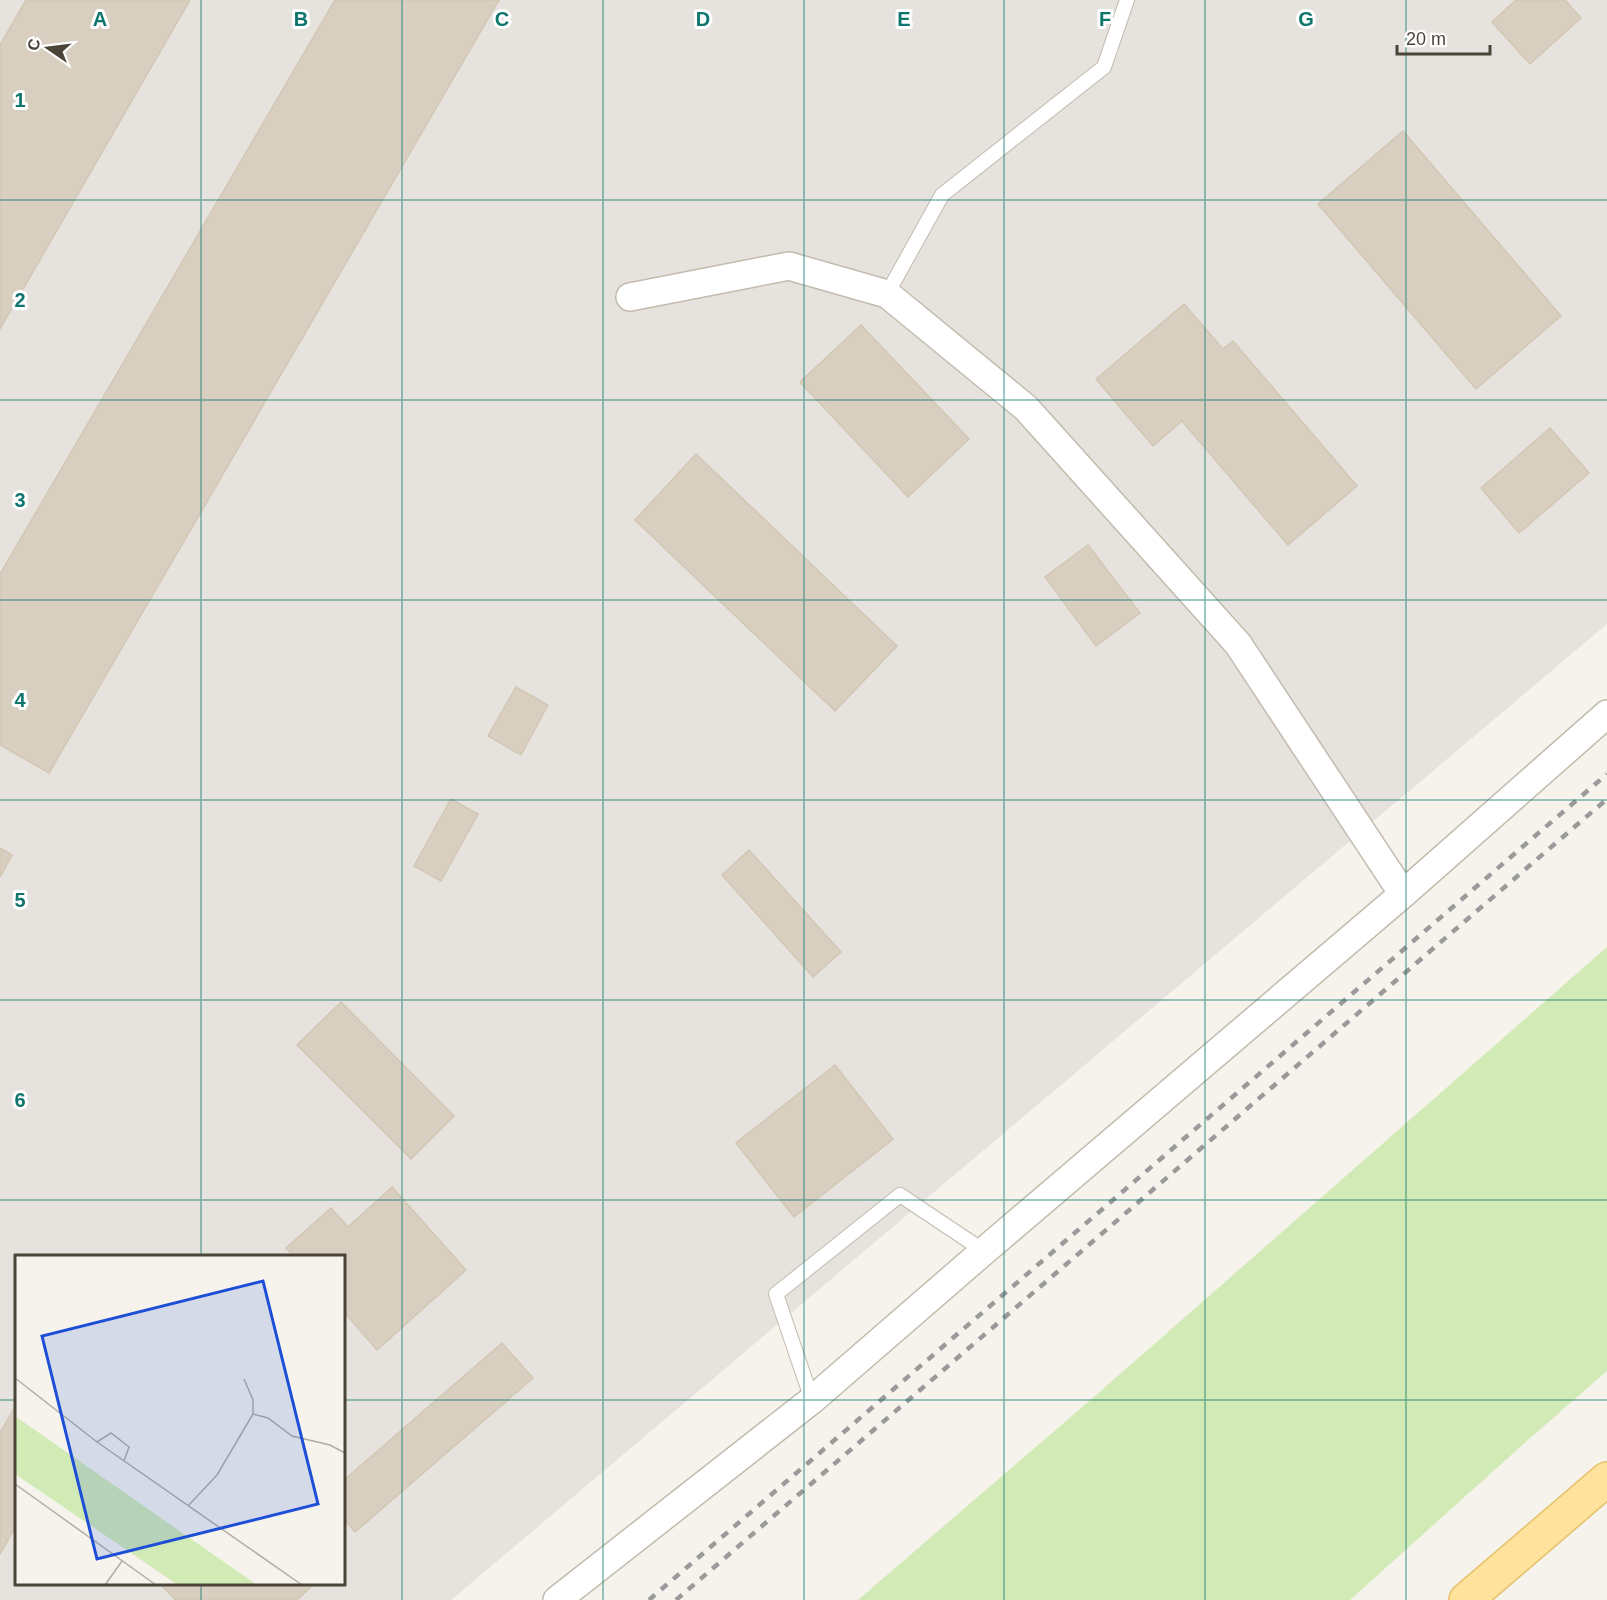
<svg xmlns="http://www.w3.org/2000/svg" width="1607" height="1600" font-family="Arial,sans-serif">
<style>
.industrial{fill:#e6e2dd;fill-rule:evenodd}
.green{fill:#d2eab5}
.building{fill:#d8cfc1;stroke:#d3c7b4;stroke-width:1.5}
.lines{fill:none;stroke-linecap:round;stroke-linejoin:round}
.lane-casing{stroke:#c2bbae;stroke-width:16}
.street-casing{stroke:#c2bbae;stroke-width:30}
.primary-casing{stroke:#e6c16a;stroke-width:36}
.lane{stroke:#fff;stroke-width:14}
.street{stroke:#fff;stroke-width:27}
.primary{stroke:#ffe39c;stroke-width:33}
.rail{stroke:#9a9a9a;stroke-width:4.5;stroke-dasharray:8 8;stroke-linecap:butt}
.grid{fill:none;stroke:#0f766e;stroke-width:1.5;stroke-opacity:0.55}
.inset-road{fill:none;stroke:#b2ada4;stroke-width:1.5}
.view{fill:#1d4ed8;fill-opacity:0.15;stroke:#1d4ed8;stroke-width:3}
.inset-edge{fill:none;stroke:#4b4439;stroke-width:3}
.grid-label{font-size:20px;text-anchor:middle;font-weight:bold;fill:#0f766e;stroke:#fff;stroke-width:6;stroke-linejoin:round;paint-order:stroke}
</style>
<rect width="100%" height="100%" fill="#f6f3ec"/>
<path class="industrial" d="M0,0H1607V624L451,1600H0ZM16,1256H344V1584H16Z"/>
<path class="green" d="M1607,947V1371L1529,1439L1350,1600H858L1095,1396Z"/>
<path class="building" d="M26,0H190L0,329V45Z
M335,0H499L49,773L0,745V574Z
M1516,0H1565L1581,18L1530,64L1492,22Z
M1403,131L1561,316L1476,389L1318,204Z
M1184,304L1223,349L1233,341L1357,486L1288,545L1182,421L1153,446L1096,379Z
M861,325L969,439L908,497L800,382Z
M1550,428L1589,473L1519,533L1481,488Z
M696,454L897,646L835,711L635,520Z
M1088,545L1140,613L1096,646L1045,577Z
M516,687L548,705L521,755L488,736Z
M451,799L478,814L441,881L414,866Z
M0,848L12,855L0,877Z
M749,850L841,952L813,977L722,875Z
M341,1002L454,1116L411,1159L297,1045Z
M835,1065L893,1139L794,1217L736,1143Z
M392,1187L466,1270L377,1350L344,1312V1256H294L286,1248L331,1208L348,1227Z
M502,1343L533,1378L355,1532L344,1519V1480Z
M16,1405V1526L0,1554V1433Z
M160,1584H314L297,1600H176Z"/>
<g class="lines">
<g class="lane-casing">
<path id="lane" d="M887,294L942,195L1104,67L1127,0
M812,1400L776,1294L900,1195L984,1251"/>
</g>
<g class="street-casing">
<path id="street" d="M630,297L789,266L887,294L1026,408L1238,644L1403,894
M557,1600L812,1400L984,1251L1403,894L1607,714"/>
</g>
<g class="primary-casing">
<path id="primary" d="M1466,1600L1607,1479"/>
</g>
<use href="#lane" class="lane"/>
<use href="#street" class="street"/>
<use href="#primary" class="primary"/>
<path class="rail" d="M649,1600L1607,774
M676,1600L1607,799"/>
</g>
<path class="grid" d="M201,0V1256M402,0V1600M603,0V1600M804,0V1600M1004,0V1600M1205,0V1600M1406,0V1600M0,200H1607M0,400H1607M0,600H1607M0,800H1607M0,1000H1607M0,1200H1607M0,1400H16M344,1400H1607M201,1584V1600"/>
<g transform="translate(15 1255)">
<rect width="330" height="330" fill="#f6f3ec"/>
<path d="M0,161L93,226L242,330H163L0,219Z" fill="#d2eab5"/>
<path class="inset-road" d="M0,123L82,187L287,330M238,159L253,163L277,181L315,190L330,198M82,187L96,178L114,192L109,206M0,229L141,330M173,251L202,220L238,159V145L229,124M90,330L107,306"/>
<path class="view" d="M248,26L303,249L82,304L27,81Z"/>
<rect width="330" height="330" class="inset-edge"/>
</g>
<g class="grid-label">
<text x="100" y="26">A</text>
<text x="301" y="26">B</text>
<text x="502" y="26">C</text>
<text x="703" y="26">D</text>
<text x="904" y="26">E</text>
<text x="1105" y="26">F</text>
<text x="1306" y="26">G</text>
<text x="20" y="107">1</text>
<text x="20" y="307">2</text>
<text x="20" y="507">3</text>
<text x="20" y="707">4</text>
<text x="20" y="907">5</text>
<text x="20" y="1107">6</text>
</g>
<g transform="translate(48 48) rotate(284)" stroke="#ffffff" stroke-width="4.5" paint-order="stroke">
<path d="M0-4.5L10 22L0 15L-10 22Z" fill="#4b4439"/>
<text y="-9" font-size="16" font-weight="bold" text-anchor="middle" fill="#4b4439">С</text>
</g>
<path d="M1397 45v9h93v-9" fill="none" stroke="#4b4439" stroke-width="3"/>
<text x="1406" y="45" font-size="18" fill="#4b4439" stroke="#ffffff" stroke-width="4.5" paint-order="stroke">20 m</text>
</svg>
